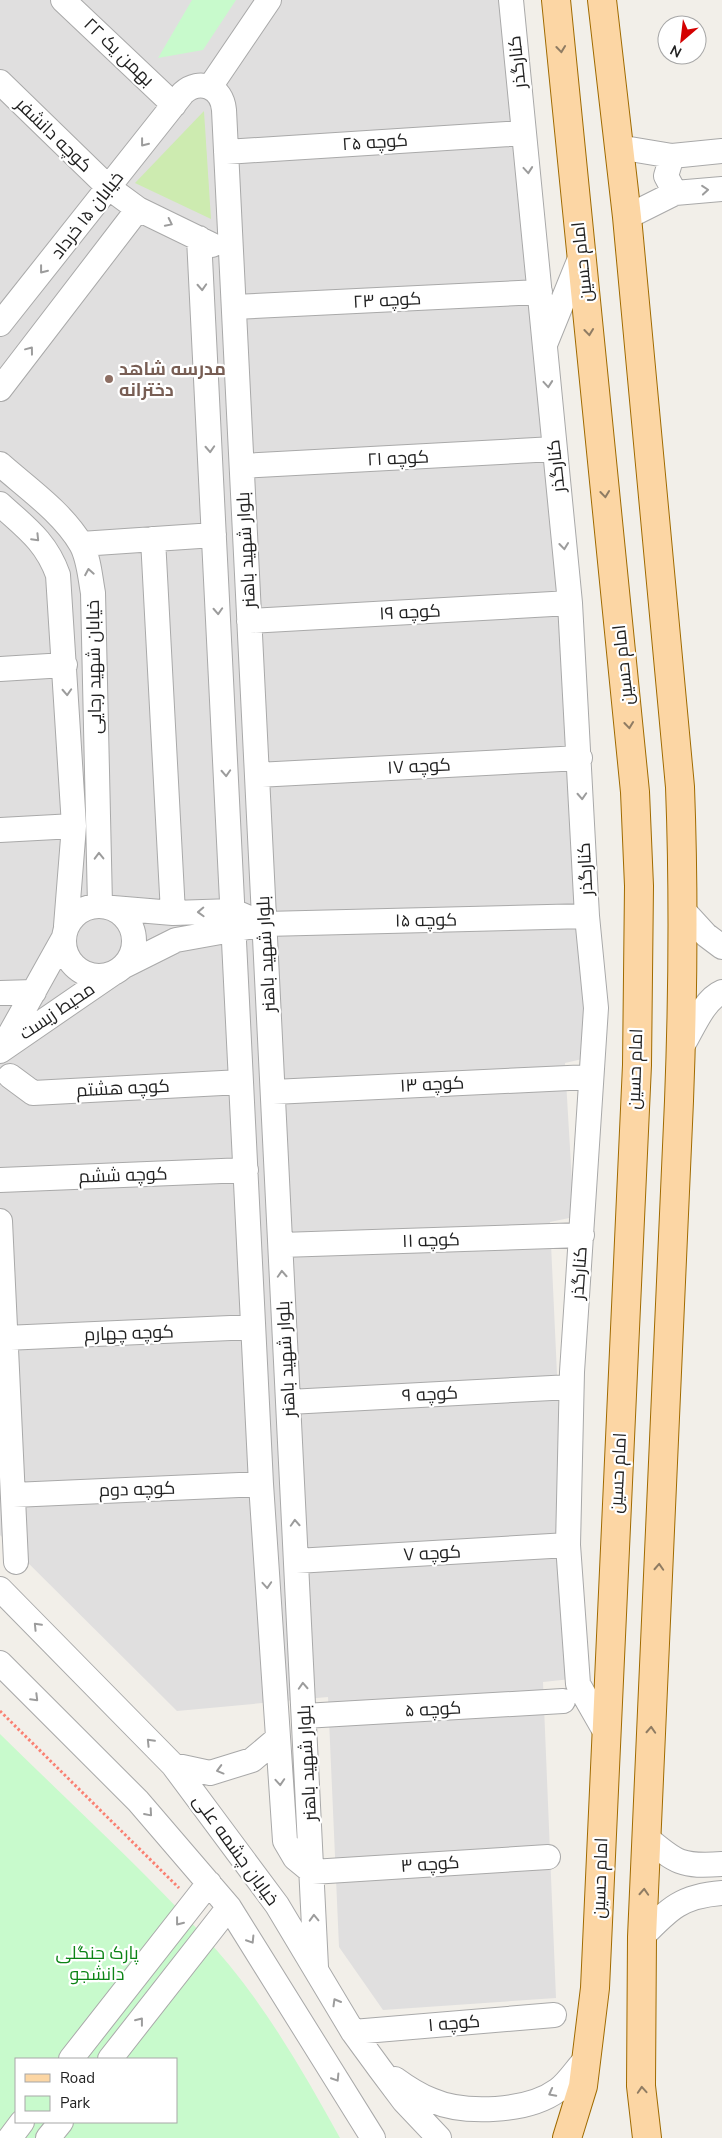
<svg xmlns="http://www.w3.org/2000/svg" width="722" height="2138" font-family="'Nunito Sans',Cairo,sans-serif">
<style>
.residential{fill:#e0dfdf}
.grass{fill:#cdebb0}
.park{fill:#c8facc;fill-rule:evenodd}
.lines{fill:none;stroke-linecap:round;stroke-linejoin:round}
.minor-casing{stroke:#a9a9a9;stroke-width:26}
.major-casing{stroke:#a06b00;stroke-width:30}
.path{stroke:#fa8072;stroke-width:3;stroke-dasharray:2.5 2.5;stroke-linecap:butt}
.minor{stroke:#fff;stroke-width:24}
.major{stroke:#fcd6a4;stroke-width:28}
.oneway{stroke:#8f7c63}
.oneway2{stroke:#9c9c9c}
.education-dot{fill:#8d6e63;stroke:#fff;stroke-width:2}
.labels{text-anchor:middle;stroke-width:4.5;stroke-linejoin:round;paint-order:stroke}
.street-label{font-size:18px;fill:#222;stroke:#fff}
.education-label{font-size:18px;font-weight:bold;fill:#785e54;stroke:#fff;text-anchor:start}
.park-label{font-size:18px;fill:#0c8416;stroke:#fff}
</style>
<rect width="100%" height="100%" fill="#f2efe9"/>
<path class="residential" d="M0,0H499L570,625L591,1057L565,1063L574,1217L550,1222L571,1679L543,1682L556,1998L383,2010L339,1947L328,1697L177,1711L0,1535Z"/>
<path class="grass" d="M204,111L211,219L135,183Z"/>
<path class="park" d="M192,0H236L203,50L158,58Z
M0,1734C67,1800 138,1865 202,1934C258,1993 301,2067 340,2138H0ZM16,2059H176V2122H16Z"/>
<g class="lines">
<g class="minor-casing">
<path id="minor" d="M63,0L174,105
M511,0L570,603L587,916L596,1008L572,1372L568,1545L578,1684L606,1733
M0,82L108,187L138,209L212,245
M210,87L269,0
M618,147L672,156L722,151
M226,152L524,133
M672,156L666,176L675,193
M627,217L675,193L722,189
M199,238L261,1484L285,1841L295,1858L312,1872L548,1857
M234,307L540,292
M0,324L183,93C200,78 222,87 224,110L316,1967
M546,342L581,256
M0,389L138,209
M0,464C27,488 62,512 81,544C89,558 90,577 93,593L100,905
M242,466L554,449
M0,504C25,527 46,541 58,575L74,826L66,926
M153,539L173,913
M81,544L214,535
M249,621L570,603
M0,669L65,665
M257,775L580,758
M0,830L74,826
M64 941a35 35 0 1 1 70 0a35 35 0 1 1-70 0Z
M113,908L173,913L233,911L247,917
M684,911L706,935L722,947
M124,966L176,940L265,924L587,916
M0,993L34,992
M5,1043L63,939
M681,1048C692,1031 703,1000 722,992
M0,1051L112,974
M10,1076L33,1093L241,1082
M273,1092L590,1077
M0,1180L246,1170
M0,1221L16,1562
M281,1245L582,1235
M5,1338L253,1327
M289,1402L571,1387
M13,1495L261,1484
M296,1561L568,1545
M0,1589L173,1765L277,1905L353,2032L380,2069L404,2101L439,2138
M0,1663L138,1801L229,1907L373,2138
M304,1716L563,1701
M173,1765L210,1773L252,1760L277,1739
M646,1837C676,1863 682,1867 722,1864
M642,1937C669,1909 681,1896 722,1893
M353,2032L554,2015
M71,2059L209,1883
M110,2059L229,1907
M395,2079C406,2087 418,2095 431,2100C465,2115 528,2112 558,2090C568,2083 577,2068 586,2059
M10,2138L22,2122
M48,2138L61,2122"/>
</g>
<g class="major-casing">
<path id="major" d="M556,0L635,792L639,886L637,1065L595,1988L583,2086L567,2138
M602,0L627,217L680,787C684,892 683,996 679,1101L642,1937L641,2086L647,2138"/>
</g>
<path class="path" d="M0,1711L179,1888"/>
<use href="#minor" class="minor"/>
<use href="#major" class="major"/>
</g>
<defs><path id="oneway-chevron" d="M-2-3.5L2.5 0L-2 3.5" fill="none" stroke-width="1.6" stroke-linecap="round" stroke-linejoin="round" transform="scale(1.25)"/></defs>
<g class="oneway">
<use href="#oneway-chevron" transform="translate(561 49) rotate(84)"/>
<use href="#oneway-chevron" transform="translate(589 332) rotate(84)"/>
<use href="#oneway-chevron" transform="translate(605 494) rotate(84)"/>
<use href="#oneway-chevron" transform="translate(629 725) rotate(84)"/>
<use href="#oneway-chevron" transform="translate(659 1567) rotate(-87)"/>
<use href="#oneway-chevron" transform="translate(651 1730) rotate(-87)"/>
<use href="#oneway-chevron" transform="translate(644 1892) rotate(-87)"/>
<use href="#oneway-chevron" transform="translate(642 2090) rotate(-94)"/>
</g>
<g class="oneway2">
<use href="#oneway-chevron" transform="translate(144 143) rotate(128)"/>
<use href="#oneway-chevron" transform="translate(528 170) rotate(85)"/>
<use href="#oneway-chevron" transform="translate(705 190) rotate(-5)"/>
<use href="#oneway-chevron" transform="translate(169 223) rotate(26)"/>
<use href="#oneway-chevron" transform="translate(43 270) rotate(128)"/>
<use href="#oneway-chevron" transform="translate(202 287) rotate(87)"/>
<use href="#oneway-chevron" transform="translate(30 350) rotate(-53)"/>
<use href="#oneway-chevron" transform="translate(548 384) rotate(85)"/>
<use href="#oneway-chevron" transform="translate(210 449) rotate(87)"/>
<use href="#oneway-chevron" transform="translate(36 538) rotate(46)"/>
<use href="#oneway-chevron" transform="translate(564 546) rotate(84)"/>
<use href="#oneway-chevron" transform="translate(89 572) rotate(-100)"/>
<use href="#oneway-chevron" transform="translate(218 611) rotate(87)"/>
<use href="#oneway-chevron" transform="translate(67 692) rotate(87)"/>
<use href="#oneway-chevron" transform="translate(226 773) rotate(87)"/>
<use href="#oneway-chevron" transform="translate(582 796) rotate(87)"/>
<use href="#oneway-chevron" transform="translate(99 856) rotate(-91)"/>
<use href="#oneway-chevron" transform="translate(201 912) rotate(178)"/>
<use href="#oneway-chevron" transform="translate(282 1274) rotate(-93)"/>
<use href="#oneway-chevron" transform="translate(295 1523) rotate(-93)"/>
<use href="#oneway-chevron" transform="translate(267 1585) rotate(86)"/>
<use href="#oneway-chevron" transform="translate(37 1626) rotate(-134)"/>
<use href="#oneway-chevron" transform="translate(303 1686) rotate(-93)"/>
<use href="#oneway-chevron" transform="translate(35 1698) rotate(45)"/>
<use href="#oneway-chevron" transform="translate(150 1742) rotate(-134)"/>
<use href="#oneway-chevron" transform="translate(220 1770) rotate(165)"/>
<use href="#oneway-chevron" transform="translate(280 1782) rotate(86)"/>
<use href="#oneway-chevron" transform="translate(149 1813) rotate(49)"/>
<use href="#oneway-chevron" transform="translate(314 1918) rotate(-92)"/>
<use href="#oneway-chevron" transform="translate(179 1922) rotate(128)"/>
<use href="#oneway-chevron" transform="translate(251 1940) rotate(58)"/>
<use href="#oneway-chevron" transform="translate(336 2002) rotate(-120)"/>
<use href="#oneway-chevron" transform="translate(140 2021) rotate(-52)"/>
<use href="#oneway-chevron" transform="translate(336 2078) rotate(58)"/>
<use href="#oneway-chevron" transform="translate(552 2093) rotate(152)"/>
</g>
<circle class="education-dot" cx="109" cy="379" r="5"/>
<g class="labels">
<g class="street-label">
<text transform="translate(119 52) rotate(44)" y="6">۲۲ بهمن یک</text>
<text transform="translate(517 62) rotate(-96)" y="6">کنارگذر</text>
<text transform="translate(54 135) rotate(44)" y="6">کوچه دانشفر</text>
<text transform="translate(375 142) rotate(-4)" y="6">کوچه ۲۵</text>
<text transform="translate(87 215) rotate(-52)" y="6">خیابان ۱۵ خرداد</text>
<text transform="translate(582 262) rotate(-96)" y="6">امام حسین</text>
<text transform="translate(387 300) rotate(-3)" y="6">کوچه ۲۳</text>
<text transform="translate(398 458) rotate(-3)" y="6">کوچه ۲۱</text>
<text transform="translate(556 466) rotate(-96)" y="6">کنارگذر</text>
<text transform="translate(246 550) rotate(-93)" y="6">بلوار شهید باهنر</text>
<text transform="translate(410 612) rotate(-3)" y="6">کوچه ۱۹</text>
<text transform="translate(623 665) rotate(-96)" y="6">امام حسین</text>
<text transform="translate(94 667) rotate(-91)" y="6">خیابان شهید رجایی</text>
<text transform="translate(419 766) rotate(-3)" y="6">کوچه ۱۷</text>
<text transform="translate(585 869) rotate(-93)" y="6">کنارگذر</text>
<text transform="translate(426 920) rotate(-1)" y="6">کوچه ۱۵</text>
<text transform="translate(266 954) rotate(-93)" y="6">بلوار شهید باهنر</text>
<text transform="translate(57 1011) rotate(-34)" y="6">محیط زیست</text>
<text transform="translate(635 1069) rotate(-88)" y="6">امام حسین</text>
<text transform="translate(432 1084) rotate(-3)" y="6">کوچه ۱۳</text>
<text transform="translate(123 1088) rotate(-3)" y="6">کوچه هشتم</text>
<text transform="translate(123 1175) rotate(-2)" y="6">کوچه ششم</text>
<text transform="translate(431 1240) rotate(-2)" y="6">کوچه ۱۱</text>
<text transform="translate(579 1273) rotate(-86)" y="6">کنارگذر</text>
<text transform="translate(129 1333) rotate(-2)" y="6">کوچه چهارم</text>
<text transform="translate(286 1359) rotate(-93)" y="6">بلوار شهید باهنر</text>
<text transform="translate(430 1394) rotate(-3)" y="6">کوچه ۹</text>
<text transform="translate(618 1473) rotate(-87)" y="6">امام حسین</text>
<text transform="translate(137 1489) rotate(-2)" y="6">کوچه دوم</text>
<text transform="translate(432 1553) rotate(-3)" y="6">کوچه ۷</text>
<text transform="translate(433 1709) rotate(-3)" y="6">کوچه ۵</text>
<text transform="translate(307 1763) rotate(-93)" y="6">بلوار شهید باهنر</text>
<text transform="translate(236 1850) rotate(54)" y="6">خیابان چشمه علی</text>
<text transform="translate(430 1864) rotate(-4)" y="6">کوچه ۳</text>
<text transform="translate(600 1878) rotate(-88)" y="6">امام حسین</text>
<text transform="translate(454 2023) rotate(-5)" y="6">کوچه ۱</text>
</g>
<g class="education-label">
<text x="119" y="375">مدرسه شاهد<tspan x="119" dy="21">دخترانه</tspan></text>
</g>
<g class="park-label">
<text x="97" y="1959">پارک جنگلی<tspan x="97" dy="21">دانشجو</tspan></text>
</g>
</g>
<rect x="15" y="2058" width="162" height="65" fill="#ffffff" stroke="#a7a7a7"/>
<rect x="25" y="2074" width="25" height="8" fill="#fcd6a4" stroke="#a7a7a7"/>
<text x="60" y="2083" font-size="15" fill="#222222">Road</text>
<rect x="25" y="2096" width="25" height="15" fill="#c8facc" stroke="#a7a7a7"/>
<text x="60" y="2108" font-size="15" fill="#222222">Park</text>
<g transform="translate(682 40) rotate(208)"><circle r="24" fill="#ffffff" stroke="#a7a7a7"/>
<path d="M0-4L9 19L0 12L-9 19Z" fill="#d40000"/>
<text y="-8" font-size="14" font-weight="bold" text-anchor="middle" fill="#222222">N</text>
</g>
</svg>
